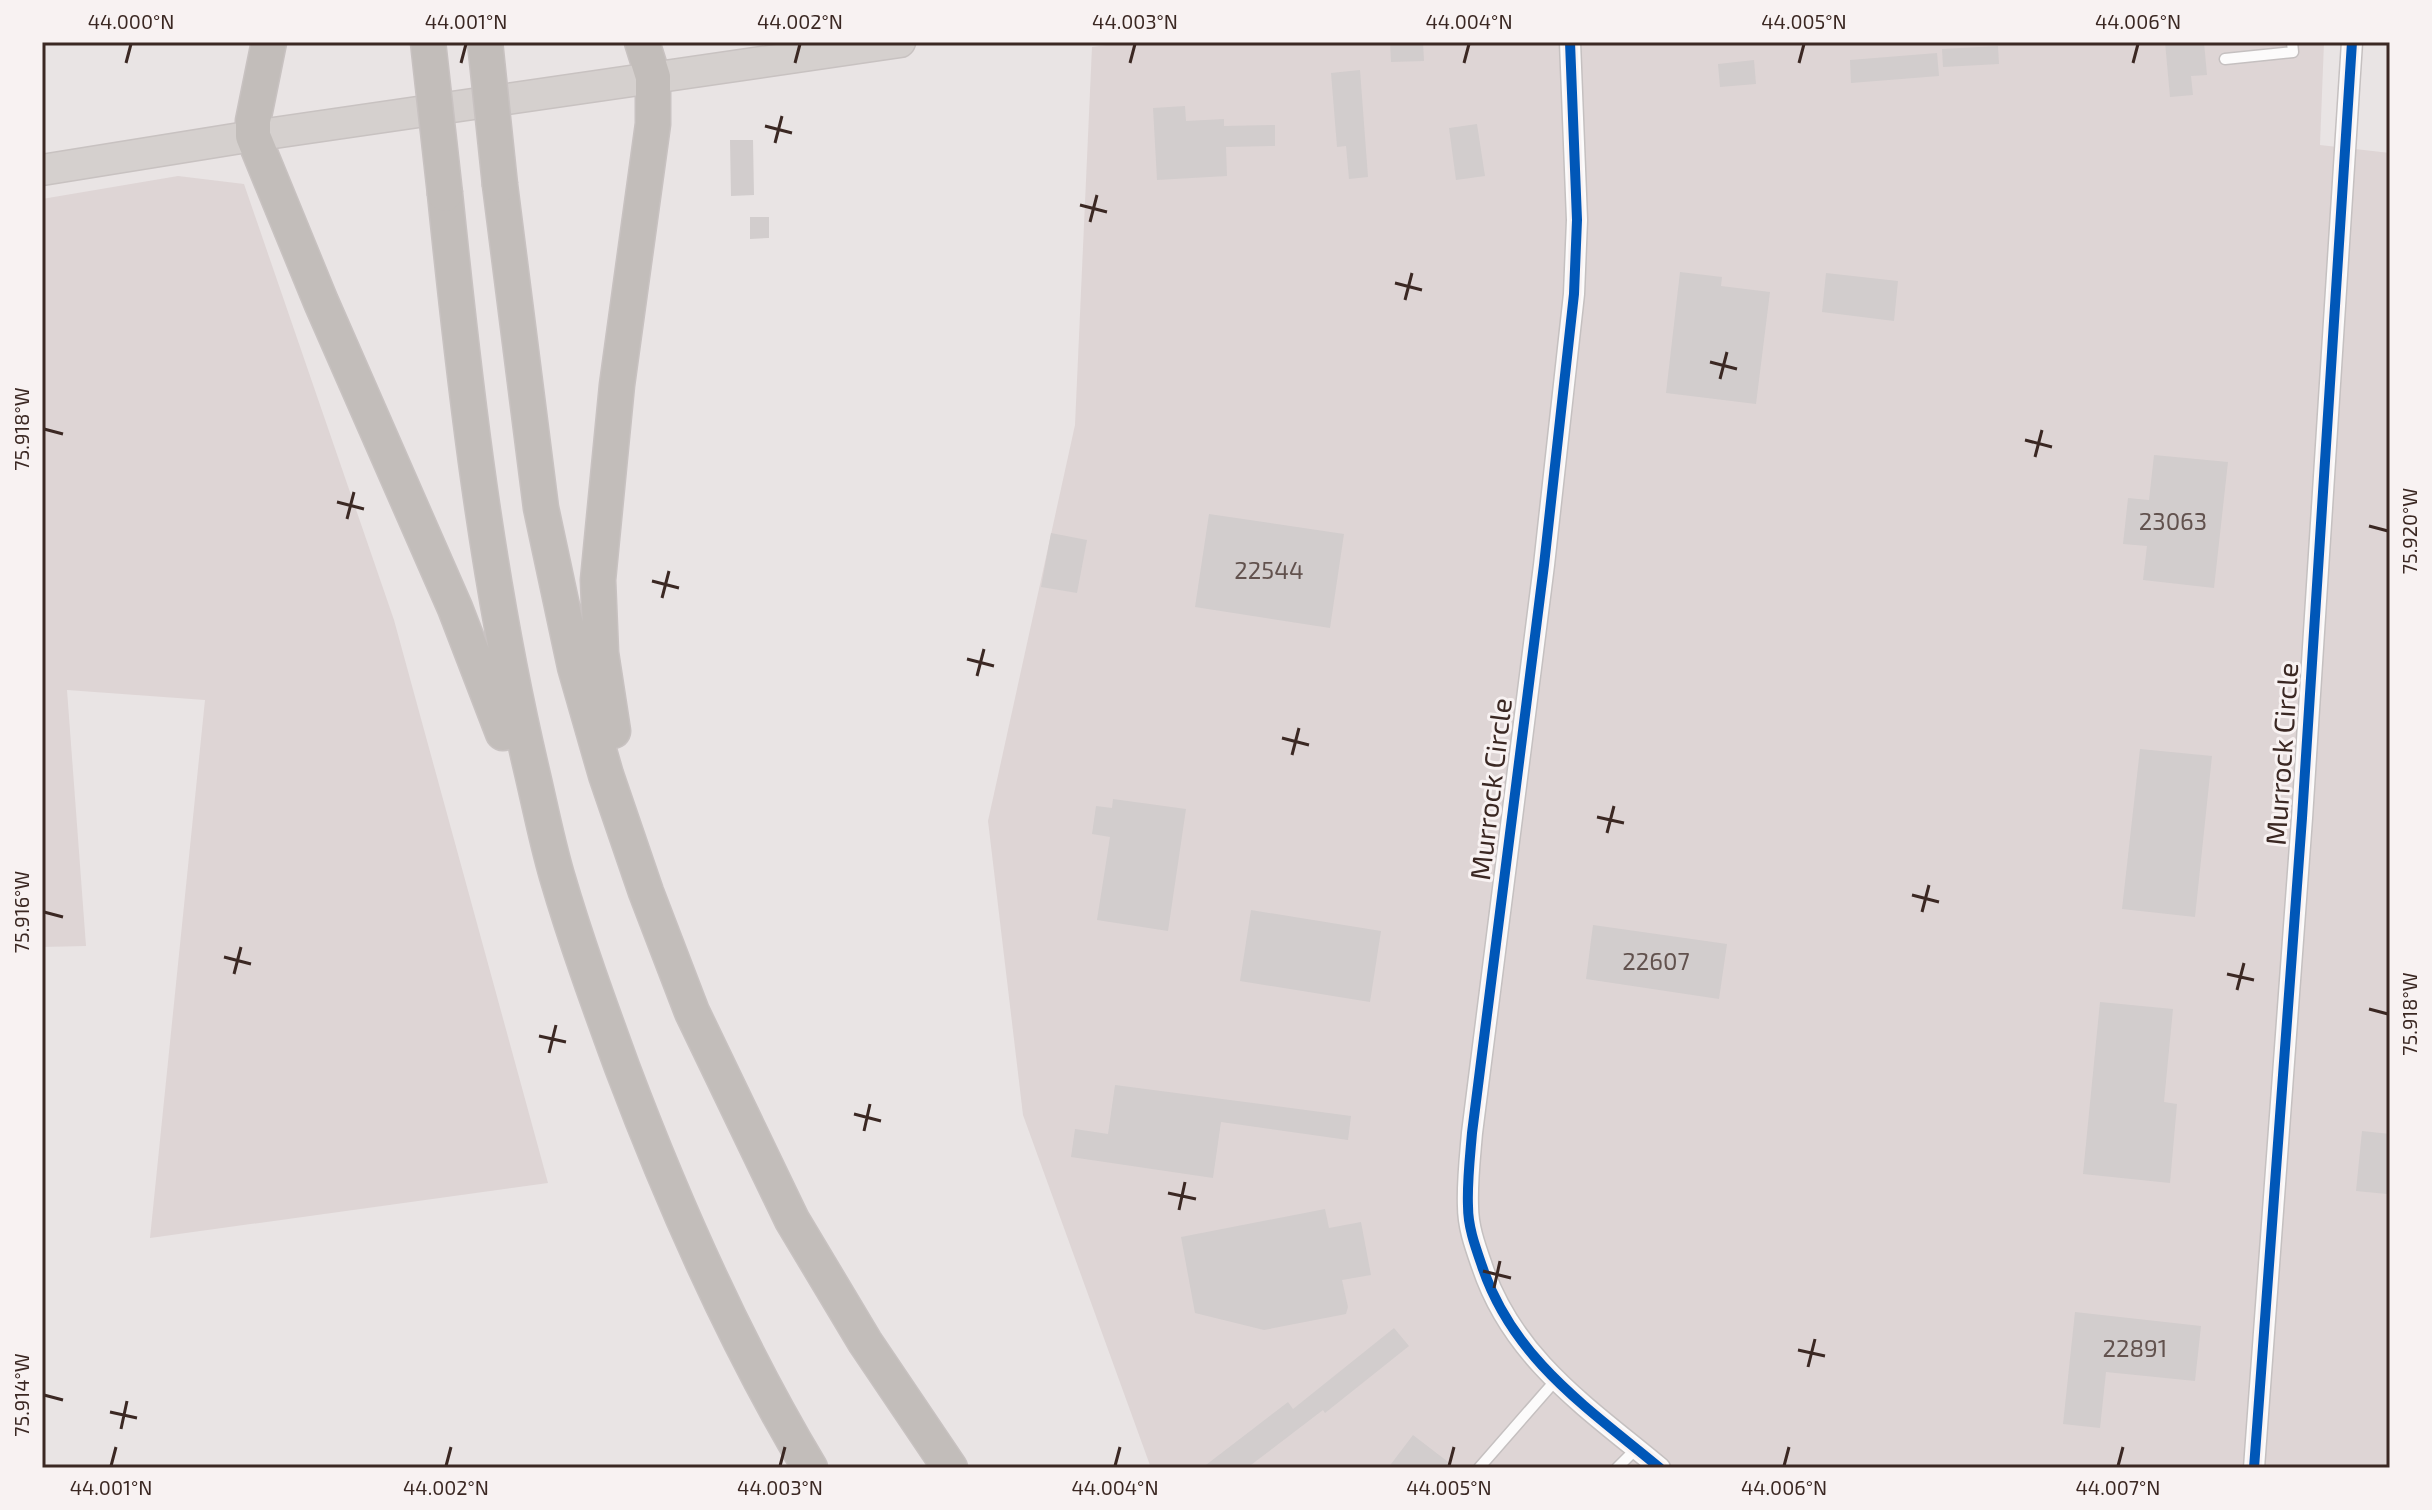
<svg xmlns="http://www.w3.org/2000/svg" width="2432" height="1510" font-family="'Exo 2',sans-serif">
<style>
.built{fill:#ded5d5}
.building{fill:#d2cdcd}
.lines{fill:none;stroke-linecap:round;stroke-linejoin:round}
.service-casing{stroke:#c5c0c0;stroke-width:13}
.minor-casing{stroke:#c5c0c0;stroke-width:23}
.primary-casing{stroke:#c8c2c1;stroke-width:33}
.motorway-casing{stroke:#c8c2c1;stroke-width:37}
.service{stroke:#fcfbfb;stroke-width:10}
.minor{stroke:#fcfbfb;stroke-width:20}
.primary{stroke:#d5d0ce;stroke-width:30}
.motorway{stroke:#c2bdba;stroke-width:34}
.motorway-bridge-casing{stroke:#c8c2c1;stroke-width:37;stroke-linecap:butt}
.motorway-bridge{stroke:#c2bdba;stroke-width:34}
.cycleway-casing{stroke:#f8f2f2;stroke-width:15}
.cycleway{stroke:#0057b8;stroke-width:10}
.ticks{fill:none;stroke:#3b2823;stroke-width:3}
.labels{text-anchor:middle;stroke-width:6;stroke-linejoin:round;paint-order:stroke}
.number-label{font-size:24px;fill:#62524e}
.street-label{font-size:28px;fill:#3b2823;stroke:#f8f2f2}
.neatline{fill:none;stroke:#3b2823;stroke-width:3}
.ticks-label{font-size:20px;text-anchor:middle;fill:#3b2823}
</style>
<rect width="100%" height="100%" fill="#e9e4e4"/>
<path class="built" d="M1127,42H2324L2320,145L2390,153V1468H1151L1023,1115L988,821L1075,425L1092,47Z
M178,176L244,184L394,620L548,1183L150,1238L205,700L67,690L86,946L42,947V199Z"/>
<path class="building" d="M1390,42H1423L1424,61L1391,62Z
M2165,42H2204L2207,75L2191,76L2193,95L2170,97Z
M1998,46L1999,64L1943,67L1942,49Z
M1937,53L1939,76L1851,83L1850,60Z
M1754,60L1756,84L1720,87L1718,64Z
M1360,70L1368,177L1349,179L1346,146L1337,147L1331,73Z
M1185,106L1186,121L1224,119V126L1275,125V146L1226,147L1227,176L1157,180L1153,108Z
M1477,124L1485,176L1456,180L1449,128Z
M730,140H753L754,195L731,196Z
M750,217H769V238L750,239Z
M1680,272L1722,277L1721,286L1770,292L1756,404L1666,393Z
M1826,273L1898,281L1894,321L1822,312Z
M2154,455L2228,462L2214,588L2143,580L2147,546L2123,544L2128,498L2149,500Z
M1209,514L1344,534L1330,628L1195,607Z
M1051,533L1087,540L1077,593L1041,587Z
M2140,749L2212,756L2195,917L2122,909Z
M1113,799L1186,809L1168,931L1097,920L1110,837L1092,834L1096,806L1112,808Z
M1251,910L1381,931L1370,1002L1240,981Z
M1593,925L1727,944L1719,999L1586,979Z
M2100,1002L2173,1009L2164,1102L2177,1104L2170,1183L2083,1174Z
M1115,1085L1351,1116L1348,1140L1221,1122L1213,1178L1071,1157L1075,1129L1108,1134Z
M2362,1131L2390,1134V1186H2388L2387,1194L2356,1191Z
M1325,1209L1329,1228L1361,1222L1371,1275L1342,1280L1348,1307L1346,1314L1264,1330L1195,1313L1181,1237Z
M2075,1312L2201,1326L2195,1381L2106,1372L2100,1428L2063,1424Z
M1394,1328L1409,1346L1325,1413L1323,1410L1247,1468H1202L1288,1402L1293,1409Z
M1413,1435L1456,1468H1388Z"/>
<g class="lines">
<g class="service-casing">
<path id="service" d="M2225,59L2293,52L2292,42
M1479,1468L1555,1381
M1617,1468L1637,1448"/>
</g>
<g class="minor-casing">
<path id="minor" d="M1570,42L1577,220L1574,294L1544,565L1472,1133C1470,1157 1467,1182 1468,1206C1468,1227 1475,1246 1482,1266C1513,1359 1588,1408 1660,1468
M2254,1468L2302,818L2352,42"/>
</g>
<g class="primary-casing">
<path id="primary" d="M42,170L253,136L900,42"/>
</g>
<g class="motorway-casing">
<path id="motorway" d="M269,42L253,121V136L321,302L455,608L503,733
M500,185L541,508L575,667L606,775L646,892L692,1012L792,1220L865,1342L950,1468
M445,194C465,389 487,581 532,772C540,806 547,842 557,876C576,941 599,1004 622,1067C674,1205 734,1341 810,1468
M613,731L601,653L598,580L617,385L653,124V77L642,42"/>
</g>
<use href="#service" class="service"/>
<use href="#minor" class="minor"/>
<use href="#primary" class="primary"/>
<use href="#motorway" class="motorway"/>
<g class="motorway-bridge-casing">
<path id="motorway-bridge" d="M428,42L445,194
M485,42L500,185"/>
</g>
<use href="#motorway-bridge" class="motorway-bridge"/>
<g class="cycleway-casing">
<path id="cycleway" d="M1570,42L1577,220L1574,294L1544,565L1472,1133C1470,1157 1467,1182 1468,1206C1468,1227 1475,1246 1482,1266C1513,1359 1588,1408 1660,1468
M2254,1468L2302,818L2352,42"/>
</g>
<use href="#cycleway" class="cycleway"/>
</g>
<path class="ticks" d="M126,63L131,44M461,63L466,44M795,63L800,44M1130,63L1135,44M1464,63L1469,44M1799,63L1804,44M2133,63L2138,44M765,126L792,133M775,143L782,116M1080,205L1107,212M1090,222L1097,195M1395,283L1422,290M1405,300L1412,273M1710,362L1737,369M1720,379L1727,352M44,429L63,434M2025,440L2052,447M2035,457L2042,430M337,502L364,509M347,519L354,492M2369,526L2388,531M652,581L679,588M662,598L669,571M967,659L994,666M977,676L984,649M1282,738L1309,745M1292,755L1299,728M1597,817L1624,823M1607,833L1614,806M1912,895L1939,902M44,912L63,917M1922,912L1929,885M224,957L251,964M234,974L241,947M2227,974L2254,980M2237,990L2244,963M2369,1009L2388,1014M539,1036L566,1042M549,1053L556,1025M854,1114L881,1121M864,1131L870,1104M1168,1193L1196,1199M1179,1210L1185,1182M1483,1271L1511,1278M1494,1288L1500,1261M1798,1350L1825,1356M1808,1367L1815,1339M44,1395L63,1400M110,1412L137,1418M121,1429L127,1401M111,1466L116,1447M446,1466L451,1447M780,1466L785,1447M1115,1466L1120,1447M1449,1466L1454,1447M1784,1466L1789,1447M2118,1466L2123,1447"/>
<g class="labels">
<g class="number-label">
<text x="2173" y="530">23063</text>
<text x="1269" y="579">22544</text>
<text x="1656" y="970">22607</text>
<text x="2135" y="1357">22891</text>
</g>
<g class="street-label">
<text transform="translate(2282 754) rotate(-86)" y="10">Murrock Circle</text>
<text transform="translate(1491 789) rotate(-83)" y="10">Murrock Circle</text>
</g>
</g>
<rect width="2432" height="1510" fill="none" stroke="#f8f2f2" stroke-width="88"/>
<rect x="44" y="44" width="2344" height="1422" class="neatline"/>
<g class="ticks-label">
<text x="131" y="29">44.000°N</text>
<text x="466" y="29">44.001°N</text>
<text x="800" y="29">44.002°N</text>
<text x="1135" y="29">44.003°N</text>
<text x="1469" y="29">44.004°N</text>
<text x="1804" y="29">44.005°N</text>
<text x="2138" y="29">44.006°N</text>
<text transform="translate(22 429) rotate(-90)" y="7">75.918°W</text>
<text transform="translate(2410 531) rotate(-90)" y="7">75.920°W</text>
<text transform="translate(22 912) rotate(-90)" y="7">75.916°W</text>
<text transform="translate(2410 1014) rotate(-90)" y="7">75.918°W</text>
<text transform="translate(22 1395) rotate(-90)" y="7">75.914°W</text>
<text x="111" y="1495">44.001°N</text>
<text x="446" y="1495">44.002°N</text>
<text x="780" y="1495">44.003°N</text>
<text x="1115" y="1495">44.004°N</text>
<text x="1449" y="1495">44.005°N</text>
<text x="1784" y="1495">44.006°N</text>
<text x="2118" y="1495">44.007°N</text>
</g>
</svg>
